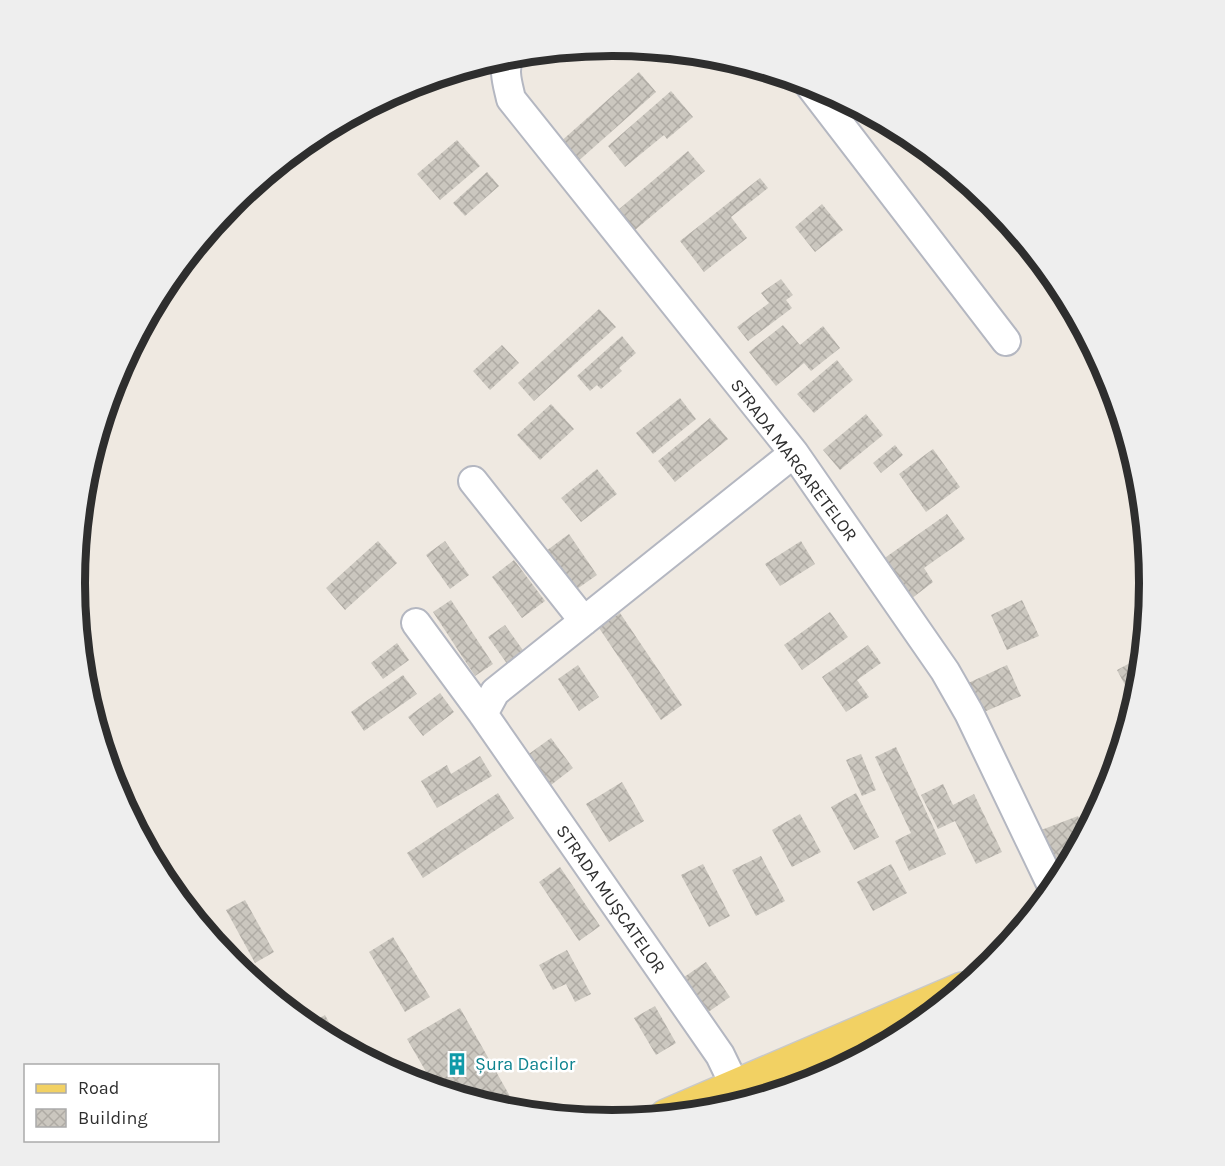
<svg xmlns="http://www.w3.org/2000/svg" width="1225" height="1166" font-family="Karla,sans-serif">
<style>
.building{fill:url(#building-cross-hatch)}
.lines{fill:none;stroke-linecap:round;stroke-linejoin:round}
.minor-casing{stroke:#b4b7c1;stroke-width:32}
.primary-casing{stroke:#c9c9c9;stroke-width:36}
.minor{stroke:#fff;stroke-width:28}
.primary{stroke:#f2d163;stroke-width:33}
.labels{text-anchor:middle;stroke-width:5;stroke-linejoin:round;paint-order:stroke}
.street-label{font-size:18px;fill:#2e2e2e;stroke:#fff}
.culture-label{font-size:18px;fill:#0d838f;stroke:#fff;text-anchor:start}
.rim{fill:none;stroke:#2e2e2e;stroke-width:8}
</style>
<defs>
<pattern id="building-cross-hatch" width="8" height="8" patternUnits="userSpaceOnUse" patternTransform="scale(1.5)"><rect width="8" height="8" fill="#cbc7bf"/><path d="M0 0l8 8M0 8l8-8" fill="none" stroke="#afaba4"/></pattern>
</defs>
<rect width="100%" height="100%" fill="#efe9e1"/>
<path class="building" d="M639,72L656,92L575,164L558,144Z
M671,91L693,117L667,139L664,135L625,167L608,146Z
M457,140L480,166L440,200L417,174Z
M688,151L705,171L635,230L618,210Z
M487,172L499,186L465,216L453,203Z
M760,178L768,188L731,217L747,238L704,272L680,241Z
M822,204L843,230L815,252L795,227Z
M781,279L793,295L786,300L792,308L748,341L737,327L769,303L761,293Z
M599,309L616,327L534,401L518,383Z
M783,325L800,345L823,326L840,348L811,371L804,363L776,386L749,352Z
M622,336L636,353L619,368L622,371L601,389L597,385L590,391L577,376Z
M502,345L519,363L490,390L473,371Z
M837,360L853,380L814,413L797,394Z
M680,398L696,419L653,454L636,433Z
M551,404L574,429L540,460L517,435Z
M866,414L883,435L840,470L823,450Z
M710,418L728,439L675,482L658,461Z
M895,445L903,455L881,473L873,463Z
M933,449L960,487L926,512L899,474Z
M597,469L617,494L581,522L561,498Z
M947,514L965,539L924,568L933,582L907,602L879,562Z
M569,534L597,575L574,591L546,551Z
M378,541L397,563L345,610L326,588Z
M445,541L469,575L450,589L426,555Z
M801,541L815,564L780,586L765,564Z
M514,560L545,601L522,618L492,577Z
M451,600L493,664L475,676L433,612Z
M1022,600L1039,636L1007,650L991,615Z
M830,612L848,637L802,670L784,645Z
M620,613L682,705L661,720L599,628Z
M505,625L525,653L508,665L488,637Z
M397,643L409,660L383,679L371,663Z
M868,645L881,663L857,680L869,697L846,712L822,677Z
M1143,656L1140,688L1135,704L1117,670Z
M578,665L599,697L579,711L558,679Z
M1007,665L1021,696L977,715L964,685Z
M403,675L417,694L364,731L351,712Z
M440,693L454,712L423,736L408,717Z
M551,738L573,768L542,792L519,761Z
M896,747L946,854L909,871L895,841L911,833L875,757Z
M861,754L876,790L862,796L846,760Z
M480,756L492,776L437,808L421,781L447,765L451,774Z
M622,782L644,821L609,842L586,804Z
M943,784L953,805L974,794L1002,852L976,864L955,821L938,829L921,795Z
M498,793L514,818L423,878L407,853Z
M856,793L879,837L854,850L831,807Z
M800,814L821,852L792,867L772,830Z
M1078,816L1085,835L1070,862L1050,870L1036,832Z
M761,856L785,901L756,916L732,870Z
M703,864L730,916L709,927L681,875Z
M891,864L907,893L873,911L857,882Z
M560,867L600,926L579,941L539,882Z
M245,900L274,952L255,963L226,910Z
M393,937L430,997L405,1012L369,952Z
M567,950L591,994L575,1002L566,984L553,990L539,965Z
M706,962L730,997L701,1017L677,982Z
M655,1006L676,1043L656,1055L634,1018Z
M460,1008L519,1112L507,1111L436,1089L407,1039Z
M325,1015L342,1046L307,1025Z"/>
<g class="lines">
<g class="minor-casing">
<path id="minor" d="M510,55C502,69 508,85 511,99L794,453L945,671L969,713L1054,890
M808,83L1006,341
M473,481L584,621
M416,623L483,714L720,1055L735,1086
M483,714L495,692L794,453"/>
</g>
<g class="primary-casing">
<path id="primary" d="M666,1116L962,989"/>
</g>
<use href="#minor" class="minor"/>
<use href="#primary" class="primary"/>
</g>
<defs>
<g id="building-bare" transform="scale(1.8)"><path d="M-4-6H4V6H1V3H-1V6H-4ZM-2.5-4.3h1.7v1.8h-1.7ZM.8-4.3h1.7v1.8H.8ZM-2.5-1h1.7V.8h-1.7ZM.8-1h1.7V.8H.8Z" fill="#0f9aa8" stroke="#fff" stroke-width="2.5" paint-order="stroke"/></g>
</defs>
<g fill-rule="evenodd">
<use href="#building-bare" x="457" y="1064"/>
</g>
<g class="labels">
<g class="street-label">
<text transform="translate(794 460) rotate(53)" y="6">STRADA MARGARETELOR</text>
<text transform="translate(611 899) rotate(55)" y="6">STRADA MUȘCATELOR</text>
</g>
<g class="culture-label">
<text x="475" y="1070">Șura Dacilor</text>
</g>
</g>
<path d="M0 0H1225V1166H0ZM85 583a527 527 0 1 1 1054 0a527 527 0 1 1-1054 0Z" fill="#eee" fill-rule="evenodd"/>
<path class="rim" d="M85 583a527 527 0 1 1 1054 0a527 527 0 1 1-1054 0Z"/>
<rect x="24" y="1064" width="195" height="78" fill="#ffffff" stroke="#ababab" stroke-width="1.5"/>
<rect x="36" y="1084" width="30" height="9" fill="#f2d163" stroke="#ababab" stroke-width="1.5"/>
<text x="78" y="1094" font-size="18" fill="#2e2e2e">Road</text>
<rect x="36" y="1109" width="30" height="18" fill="url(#building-cross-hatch)" stroke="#ababab" stroke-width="1.5"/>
<text x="78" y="1124" font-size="18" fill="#2e2e2e">Building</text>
</svg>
